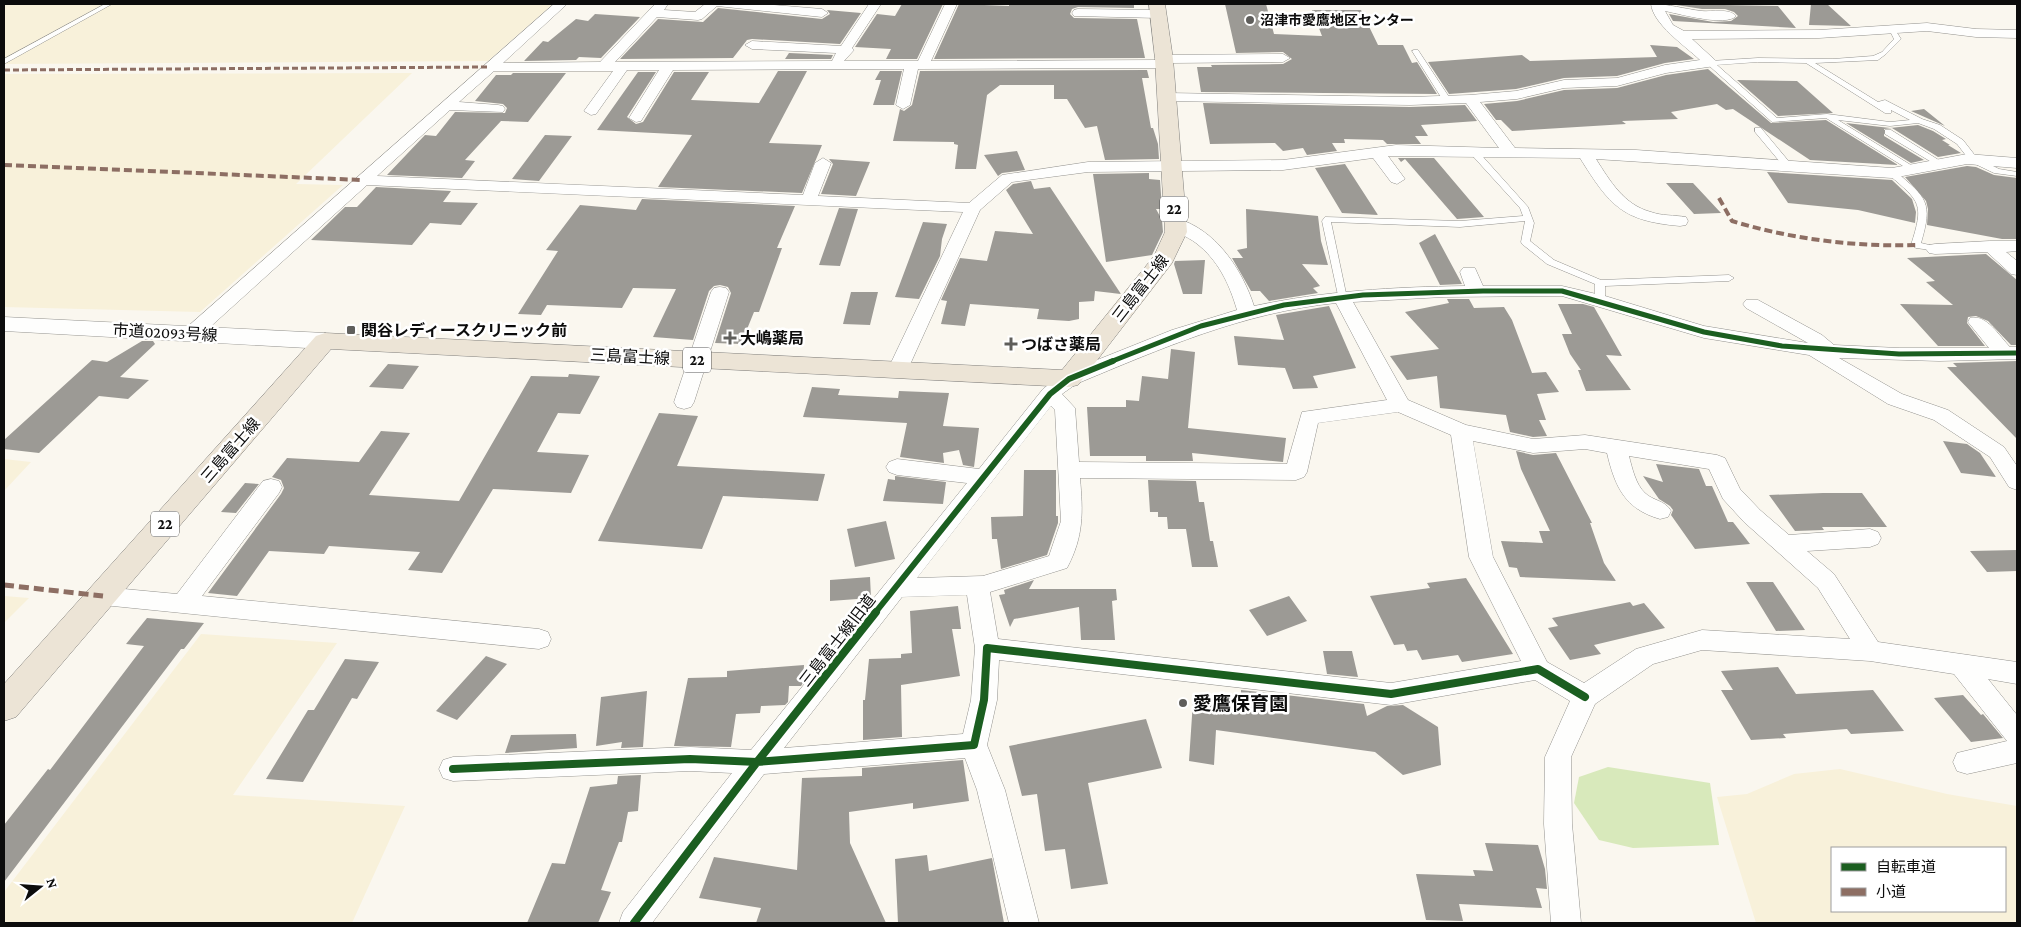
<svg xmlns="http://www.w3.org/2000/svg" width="2021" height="927" font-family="'Crimson Pro','Noto Sans JP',serif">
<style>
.farmland{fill:#f8f1da;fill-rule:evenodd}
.forest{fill:#d8e9bb}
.building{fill:#9c9a95}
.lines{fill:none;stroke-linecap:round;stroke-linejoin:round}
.service-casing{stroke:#93928e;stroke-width:1}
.minor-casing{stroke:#93928e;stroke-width:1}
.tertiary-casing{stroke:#93928e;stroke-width:1}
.primary-casing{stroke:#807f7c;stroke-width:1}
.service{fill:#fefefd;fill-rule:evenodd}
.minor{fill:#fefefd;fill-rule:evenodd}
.tertiary{fill:#fefefd;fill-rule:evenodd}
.primary{fill:#ece4d6;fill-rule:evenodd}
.quiet-far2{stroke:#8d6e63;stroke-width:3;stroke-dasharray:6 3;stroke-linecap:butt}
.quiet-far1{stroke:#8d6e63;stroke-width:4;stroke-dasharray:8 4;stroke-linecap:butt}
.quiet{stroke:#8d6e63;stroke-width:5;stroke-dasharray:10 5;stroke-linecap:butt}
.cycleway-far2-casing{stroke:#fff;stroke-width:8}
.cycleway-far1-casing{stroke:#fff;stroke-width:9}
.cycleway-casing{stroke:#fff;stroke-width:11}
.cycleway-far2{stroke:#1b5e20;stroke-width:5}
.cycleway-far1{stroke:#1b5e20;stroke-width:6}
.cycleway{stroke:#1b5e20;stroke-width:8}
.poi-dot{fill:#5f5e5b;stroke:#fff;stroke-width:2}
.labels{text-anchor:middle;stroke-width:5;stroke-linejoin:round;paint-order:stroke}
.far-poi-label{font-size:14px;font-weight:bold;fill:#0c0c0c;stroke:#fff;text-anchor:start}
.shield{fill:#fff;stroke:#555;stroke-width:1}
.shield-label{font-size:15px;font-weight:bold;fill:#0c0c0c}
.street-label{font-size:16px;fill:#0c0c0c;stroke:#fff}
.poi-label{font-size:16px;font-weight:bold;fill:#0c0c0c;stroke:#fff;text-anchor:start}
.near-poi-label{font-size:19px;font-weight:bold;fill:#0c0c0c;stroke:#fff;text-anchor:start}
</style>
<rect width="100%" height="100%" fill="#faf7ef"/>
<path class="farmland" d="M4,4H553L488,61L4,64Z
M412,73L296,184L343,185L200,312L4,307V74Z
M4,459L31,462L4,491Z
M4,596L29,598L4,623Z
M201,634L337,643L233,795L405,806L352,923H4V892Z
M1840,769L1947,794L2017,806V923H1756L1717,797L1747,794L1794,774ZM2005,848V911H1832V848Z"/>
<path class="forest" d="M1608,767L1710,783L1719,845L1633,848L1599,840L1574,803L1579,777Z"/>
<path class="building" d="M902,4H943L917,59H886L891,49L855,47L877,14L895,16Z
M959,4L1009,6V4H1134V8L1078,7L1072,9L1070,14L1074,18L1137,19L1145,58L934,59Z
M1225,4H1266L1274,34L1322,36L1312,10H1361L1378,45H1403L1412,63L1417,62L1437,94L1201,92L1197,67H1212L1211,65L1283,64L1292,59L1283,52L1236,53Z
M1670,4L1778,6L1796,28L1673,21L1669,14L1713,22L1731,21L1738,16L1734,12L1725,9H1702Z
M1811,4H1827L1851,26L1809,25Z
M718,8L822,19L830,14L827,10L861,13L840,44L752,39L747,40L733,58L620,59L658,19L703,22Z
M595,14L640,17L601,58L579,57L576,60L524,61L543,41L548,42L576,19L588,21Z
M1650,45L1677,47L1694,59L1665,63L1617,76L1564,78L1516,89L1449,94L1428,62L1522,55L1530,61L1657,57Z
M789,53L833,55L831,59H785Z
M1708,69L1771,123L1826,120L1898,165L1810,160L1733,109L1726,110L1717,104L1671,112L1678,119L1622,121L1626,124L1512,131L1501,120H1496L1484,104L1517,101L1564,90L1617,88L1666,75Z
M1147,70L1149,78H1142L1151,128H1153L1158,144L1159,159L1105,160L1097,126L1085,128L1067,99H1054V85H1000L987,95L976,169H955L958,145L954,144V142L893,141L900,109L904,111L912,105L920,71Z
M778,71H807L769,143L822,145L802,193L658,187L692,135L597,130L638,72H656L627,117L636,124L643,122L674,72H709L691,100L759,103Z
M880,71H902L894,105H873L881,80H875Z
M513,73H566L528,122L501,121L465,160L475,161L462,178L387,175L425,135L436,136L455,112L505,113L507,108L503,104L475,101L496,75H511Z
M1737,80L1797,81L1833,113L1778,116Z
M1203,103L1410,107L1465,105L1477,121L1421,125L1428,136H1415L1421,144H1387L1383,140L1344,139L1345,143H1332L1337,151L1307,155L1303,148L1283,151L1275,143L1210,144Z
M1924,109L1945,126L1911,111Z
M1846,123L1890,128L1918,125L1933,131L1946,139L1942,140L1950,145H1948L1961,153L1938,157L1892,128L1884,129V136L1924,160L1911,163Z
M545,135L572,136L539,181L512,179Z
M1017,151L1025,170L1002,173L998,176L984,155Z
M1398,158H1434L1484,217L1457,219L1405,159L1401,162Z
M829,159L870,162L856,196L821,194L833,164Z
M1345,164L1378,215L1342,213L1315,168Z
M1967,166L1976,167L1994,175L2017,178V239H2002L1927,225L1928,209L1926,201L1905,177Z
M1767,172L1892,180L1912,199L1916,212L1915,223L1858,210L1788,203Z
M1149,173V179L1160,180L1162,209H1156L1162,220L1163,232L1152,255L1106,262L1093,174Z
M1031,181L1034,189L1050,187L1121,294L1095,291L1094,301L1079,302V319L1069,321L1037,319L1039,309L970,304L965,326L941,324L947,301L941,300L960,258L987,261L995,231L1033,234L1006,190L1013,184Z
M1666,183H1693L1721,213L1694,214Z
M376,187L451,191L443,202L478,203L461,225L430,223L412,245L311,240L345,207H357Z
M642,199L795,206L777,248H782L759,312H754L741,344L715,343L731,293L728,287L720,285L714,286L709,291L693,340L653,337L676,289L633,288L622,308L547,305L541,315L518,314L558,251L546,250L580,205L636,210Z
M839,208L858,209L840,266L819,265Z
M1246,209L1318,216L1321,241L1328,265L1302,264L1320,286L1313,288L1318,293L1269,301L1260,291H1251L1232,258H1243L1237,250L1247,248Z
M923,222L947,224L942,239L940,256L919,299L895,297Z
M1435,234L1462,284L1440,285L1419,243Z
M1986,254L2017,280V345H2011L1988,321L1976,316L1968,317L1967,323L1985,346H1938L1900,304L1953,305L1926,282L1935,281L1907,258Z
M1205,260L1202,294H1183L1174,264L1175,261Z
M851,292H878L870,325L843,324Z
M1447,299H1469L1474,308L1504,307L1512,320L1532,373L1546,372L1559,392L1537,394L1546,420H1539L1547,436L1533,437L1510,432L1506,415L1440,408L1437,376L1407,380L1390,356L1439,349L1405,312L1449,303Z
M1558,304H1583L1594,307L1622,356L1606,355L1631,390L1586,391L1578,370H1581L1570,354L1562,334H1572Z
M1329,306L1356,368L1313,376L1318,388L1293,389L1285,368L1238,365L1234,336L1284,340L1276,315Z
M142,341H153L155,344L120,377L149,380L128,399L99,396L39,453L4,449V440L92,360L107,362Z
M1171,349L1195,352L1188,428L1286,438L1283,462L1192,453L1193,461H1146V456H1090L1087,407H1126V400L1139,401L1142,376L1168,379Z
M2017,361V439L1947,367H1957L1953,363Z
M388,364L419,366L403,389L369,387Z
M569,374L600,376L580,414L558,413L537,452L589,455L571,493L493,489L442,573L408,570L420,552L329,546L324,554L269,551L237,596L208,593L281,494L284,488L281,480L272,477L287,458L359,462L381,431L410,433L369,495L459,501L531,376L568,377Z
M812,387L840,389L838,395L898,398L899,391L949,393L943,426L979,428L974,467L963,465L959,450L943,453L944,463L900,457L907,423L803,417Z
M659,413L698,416L677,466L825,474L818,501L723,496L702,549L598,541Z
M1943,441L1967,444L1980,453L1996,477L1961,473Z
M1516,451L1533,455L1556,453L1592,523H1590L1604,563L1616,581L1520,577L1517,568L1509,567L1501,541L1543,543L1539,531H1550L1521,469Z
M1656,464L1699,469L1706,486H1712L1728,522H1733L1750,544L1695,549L1671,515L1673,510L1670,506L1659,499L1643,476L1663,482Z
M1024,470H1056V516H1058V523L1047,555L1001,569L997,539H992L991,517L1023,516Z
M895,476L946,482L943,504L883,501L888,479L895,480Z
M1148,480L1196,481L1199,502H1204L1210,541H1213L1218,567H1192L1186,529H1168L1167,517H1158V512H1150Z
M245,483L259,484L236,513L221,512Z
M1823,493H1862L1887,527H1822L1824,530L1795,531L1769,495Z
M886,521L895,559L855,567L847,529Z
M2017,550V571L1987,572L1970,551Z
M870,577L871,598L830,601V580Z
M1466,578L1513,654L1462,662L1458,655L1422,660L1417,650L1407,651L1404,644L1394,645L1370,596L1430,588L1427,583Z
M1034,580L1029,589H1116L1117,600L1112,601L1115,640H1081L1079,607L1014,619L1010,627L999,595L1005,594L1004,590Z
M1746,582H1773L1805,630L1776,631Z
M1289,596L1307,621L1267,636L1249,610Z
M1630,602L1633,606L1644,603L1665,628L1594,645L1601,654L1570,660L1548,628L1558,626L1552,618Z
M958,606L961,629H952L960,676L901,685L902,737L863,740V700H865L869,659L901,658V654L912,653L910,611Z
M147,618L204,623L184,649H181L4,882V825L48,769L50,770L144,646L126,644Z
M1323,651H1352L1358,677L1327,674Z
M486,656L507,664L457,720L436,711Z
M345,659L379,662L357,699L352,698L303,782L266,779L308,710H314Z
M804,665L803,683L801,686H789L788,702L785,705L761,706L760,713L736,714L731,747L674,746L688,678L727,677V671Z
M1778,667L1796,694L1873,690L1904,731L1851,734L1847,729L1783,734L1786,738L1751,740L1721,690H1733L1721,671Z
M1241,690L1364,704L1367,716L1387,706L1403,705L1438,727L1441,765L1403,775L1375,752L1216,730L1214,765L1189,761L1193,701L1241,708Z
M647,691L643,747L621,748L622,742L596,746L601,697Z
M1963,695L1981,715L1983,714L2003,738L1971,742L1934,698Z
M1146,719L1162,768L1088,783L1108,884L1071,889L1065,849L1045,851L1037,794L1022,796L1009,746Z
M576,734L577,748L505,753L511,735Z
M963,760L969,801L913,809V803L849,812L850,843L886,923H756L761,908L699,898L714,857L797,870L802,778L862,776V768Z
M641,775L638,811L628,812L622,842H619L601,890L611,892L598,923H527L552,863L565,864L590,787L617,784L618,776Z
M1485,843L1538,845L1545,869L1547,889L1536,888L1542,908L1459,904L1463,921L1426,920L1416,874L1475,876L1473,870L1493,871Z
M927,855L929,871L992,858L1004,923H898L895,859Z"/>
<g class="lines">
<g class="service-casing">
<path id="service" d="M105,4H112L4,64V59Z
M1892,27L1894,28L1901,39L1886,54L1878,60L1815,63L1878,102L1885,100L1922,119L1940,125L1963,140L1977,158L1999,169L2017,172V176L1994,173L1971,162L1957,144L1934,129L1918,123L1890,126L1838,120L1914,167V171H1911L1826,118L1772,122L1706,63L1710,61L1758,58L1833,59L1873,56L1882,52L1894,39L1889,29ZM1758,62L1806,63L1885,113H1891V110L1910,120L1890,122L1827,114L1777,118L1717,65Z
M1414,50H1418L1451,100L1450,102H1444L1412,51Z
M1755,128H1761L1791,164V168H1785L1755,132Z
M1885,130H1891L1945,164L1938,166L1885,134Z
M1470,149H1476L1528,207L1534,223L1530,241L1554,260L1601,280L1729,275L1734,278L1729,281L1605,286V299L1600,302L1595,299V284L1547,264L1522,244L1521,242L1525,221L1460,227L1331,222L1347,298L1345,300H1339L1322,221L1325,217L1460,221L1523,216L1520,208L1470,153Z
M1889,171H1895C1927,198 1933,202 1921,243L1938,247V251L1916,248L1911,245C1924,204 1921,202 1889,175Z"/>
</g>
<g class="minor-casing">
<path id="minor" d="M554,4H567L503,63L600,62L655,4H668L664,10L695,12L705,4H761L822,9L828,13L822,17L717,6L702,19L698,20L657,17L615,62L832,61L836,53L752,49L745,45L752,41L841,46L869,4H881L852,48L854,50L844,61H918L945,4H957L931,61L1158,60L1159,56L1164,55L1283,54L1290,58L1283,62L1171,63L1170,67L1165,68L918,69L910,105L903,109L896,105L904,69L673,70L641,121L636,122L629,118L659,70H627L596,114L591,115L584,111L613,71H494L459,102L498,105L503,106L505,109L503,112L450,110L377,176L803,195L815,163L823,158L831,163L818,196L969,203L1002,175L1088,162L1283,160L1396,145L1499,148L1466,103L1410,105L1167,101L1160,97L1167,93L1410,97L1470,95L1516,91L1564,80L1617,78L1665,65L1700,60C1684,45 1653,24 1651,4C1669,4 1684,9 1702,11C1712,12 1729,8 1736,16C1726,27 1680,14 1665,11L1673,25L1684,31L1819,30L1927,23L1976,29L2017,30V38L1976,37L1927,31L1819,38L1692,39L1715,60L1717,63L1715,66L1666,73L1617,86L1564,88L1517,99L1480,102L1515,148L1636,150L1892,168L1967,154L2017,158V168L1967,164L1892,178L1596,159C1610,181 1624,205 1651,212C1662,216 1674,215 1686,217L1688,221L1686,225L1680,226C1622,221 1610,206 1580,158L1388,156L1405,179L1397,184L1391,182L1373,158L1283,170L1088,172L1012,182L980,210L908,369L905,373L898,375L891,373L888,369L963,212L367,185L199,337H185L183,333L185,329Z
M1078,9L1159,10L1165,14L1159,18L1074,16L1072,13L1074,10Z
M1175,218C1215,228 1242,269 1254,306C1324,291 1394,287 1465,286L1460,272L1463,268H1475L1483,286H1562L1605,296L1704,326L1808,343L1746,308L1743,304L1746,300H1758L1822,335L1834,345L1899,348H1989L1968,322L1970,318C1987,314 1999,336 2010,347H2017V359L1939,361L1839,358L1902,394L1948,410L2004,447L2017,466V490L2009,487L1990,457L1934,420L1888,404L1809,355L1704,338L1562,296L1443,297L1353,302L1408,400L1466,425L1533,439L1585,435L1717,455L1725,458L1740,489L1760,510L1789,535L1870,529L1878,532L1881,538L1878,544L1870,547L1807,551L1834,574L1878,642L2017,662V684L1988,679L2017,715V763L1967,774L1957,771L1953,762L1957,753L2007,741L1954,674L1870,661L1702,650L1653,664L1595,704L1571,757L1572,824L1581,923H1551L1544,824L1545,757L1570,701L1535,680L1391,705L999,660L997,700L987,745L1005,790L1039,923H1009L977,790L965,758L764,774L652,923H619L623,912L732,773L690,771L453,781L443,778L439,769L443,760L453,757L690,747L751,750L967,483L897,475L889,472L886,467L889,462L897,459L979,469L1043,389L1062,374L1172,330L1237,310C1229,283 1218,260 1196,243C1187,236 1173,232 1167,223L1169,219ZM1336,303L1387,400L1302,412L1287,464L1079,462L1075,408L1062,394L1076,384C1163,348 1241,313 1336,303ZM1051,406L1055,410L1061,521L1049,556L983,576L917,578ZM1398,412L1451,435L1469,557L1521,661L1391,683L998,639L990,592L1067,568C1084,536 1083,512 1080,478L1296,480L1304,477L1307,472L1318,423ZM1473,441L1533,453L1585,449L1607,453C1615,487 1625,509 1660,519L1668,517L1671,511C1665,500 1653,501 1645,493C1636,485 1632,468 1629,456L1709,469L1723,499L1744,522L1818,588L1850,639L1702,630L1636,649L1584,683L1547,662L1493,557ZM967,595L975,648L971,700L963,734L784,748L902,597Z
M1990,241H2017V251L2006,252L2017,261V275L2011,274L1987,252L1935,254L1929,253L1926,249L1929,245L1935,244Z
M720,287L726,288L729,292L694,402L691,407L684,409L677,407L674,402L711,292L714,288Z
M271,479L279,481L282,487L279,493L202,596L539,629L548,632L551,639L548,646L539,649L103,605L95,603L91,596L95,589L103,587L177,594L263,481Z"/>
</g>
<g class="tertiary-casing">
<path id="tertiary" d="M4,317L325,333L334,336L337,341L334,346L325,349L4,331Z"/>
</g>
<g class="primary-casing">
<path id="primary" d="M1149,4H1165L1173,59L1187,232L1172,263L1078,385L1069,387L331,349L16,717L4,721V684L316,336L325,333L1062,370L1154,256L1165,232L1155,59Z"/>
</g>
<use href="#service" class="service"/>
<use href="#minor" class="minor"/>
<use href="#tertiary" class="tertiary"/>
<use href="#primary" class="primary"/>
<path class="quiet-far2" d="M4,70L490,67"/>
<path class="quiet-far1" d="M4,165L362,180
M1719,198L1732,221C1791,239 1854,247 1916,245"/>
<path class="quiet" d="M4,585L103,596"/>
<g class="cycleway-far2-casing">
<path id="cycleway-far2" d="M1110,362L1201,326L1284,305L1363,295L1483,291H1562L1704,332L1782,346L1899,354L2017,353"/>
</g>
<g class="cycleway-far1-casing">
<path id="cycleway-far1" d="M875,613L1050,394L1069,379L1113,361"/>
</g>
<g class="cycleway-casing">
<path id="cycleway" d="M453,769L690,759L757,762L974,745L984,700L987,648L1391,694L1538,669L1585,697
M634,923L757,762L876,612"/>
</g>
<use href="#cycleway-far2" class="cycleway-far2"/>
<use href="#cycleway-far1" class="cycleway-far1"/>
<use href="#cycleway" class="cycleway"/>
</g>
<g class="poi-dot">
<circle cx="1250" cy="20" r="5"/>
<rect x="346" y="325" width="10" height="10" rx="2.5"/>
<path d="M727.5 330.5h5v5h5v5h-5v5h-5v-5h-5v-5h5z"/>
<path d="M1008.5 336.5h5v5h5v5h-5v5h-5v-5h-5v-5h5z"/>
<circle cx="1183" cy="703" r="5"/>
</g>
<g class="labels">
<g class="far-poi-label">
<text x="1260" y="25">沼津市愛鷹地区センター</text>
</g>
<g class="shield">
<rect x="1160" y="196.5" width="28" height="25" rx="4"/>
<rect x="683" y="347.5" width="28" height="25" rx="4"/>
<rect x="151" y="511.5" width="28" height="25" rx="4"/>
</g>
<g class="shield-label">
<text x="1174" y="214">22</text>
<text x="697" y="365">22</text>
<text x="165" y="529">22</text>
</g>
<g class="street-label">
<text transform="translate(1140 288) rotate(-52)" y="6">三島富士線</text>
<text transform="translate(165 332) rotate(3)" y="6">市道02093号線</text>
<text transform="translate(630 356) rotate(3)" y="6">三島富士線</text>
<text transform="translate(230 450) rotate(-49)" y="6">三島富士線</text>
<text transform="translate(837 640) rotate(-52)" y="6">三島富士線旧道</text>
</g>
<g class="poi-label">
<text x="361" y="336">関谷レディースクリニック前</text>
<text x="740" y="344">大嶋薬局</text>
<text x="1021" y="350">つばさ薬局</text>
</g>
<g class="near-poi-label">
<text x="1193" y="710">愛鷹保育園</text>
</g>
</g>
<rect width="2021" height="927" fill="none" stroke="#0c0c0c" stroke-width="10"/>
<rect x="1831" y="847" width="175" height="65" fill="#ffffff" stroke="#9e9e9e"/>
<rect x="1841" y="863" width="25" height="8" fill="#1b5e20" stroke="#9e9e9e"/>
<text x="1876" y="872" font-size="15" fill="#0c0c0c">自転車道</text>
<rect x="1841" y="888" width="25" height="8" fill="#8d6e63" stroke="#9e9e9e"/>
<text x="1876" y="897" font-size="15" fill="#0c0c0c">小道</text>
<g transform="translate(40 887) rotate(73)" stroke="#ffffff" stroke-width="4" paint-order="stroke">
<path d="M0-4L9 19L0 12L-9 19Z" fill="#0c0c0c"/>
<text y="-8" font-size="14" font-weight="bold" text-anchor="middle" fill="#0c0c0c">N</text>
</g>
</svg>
